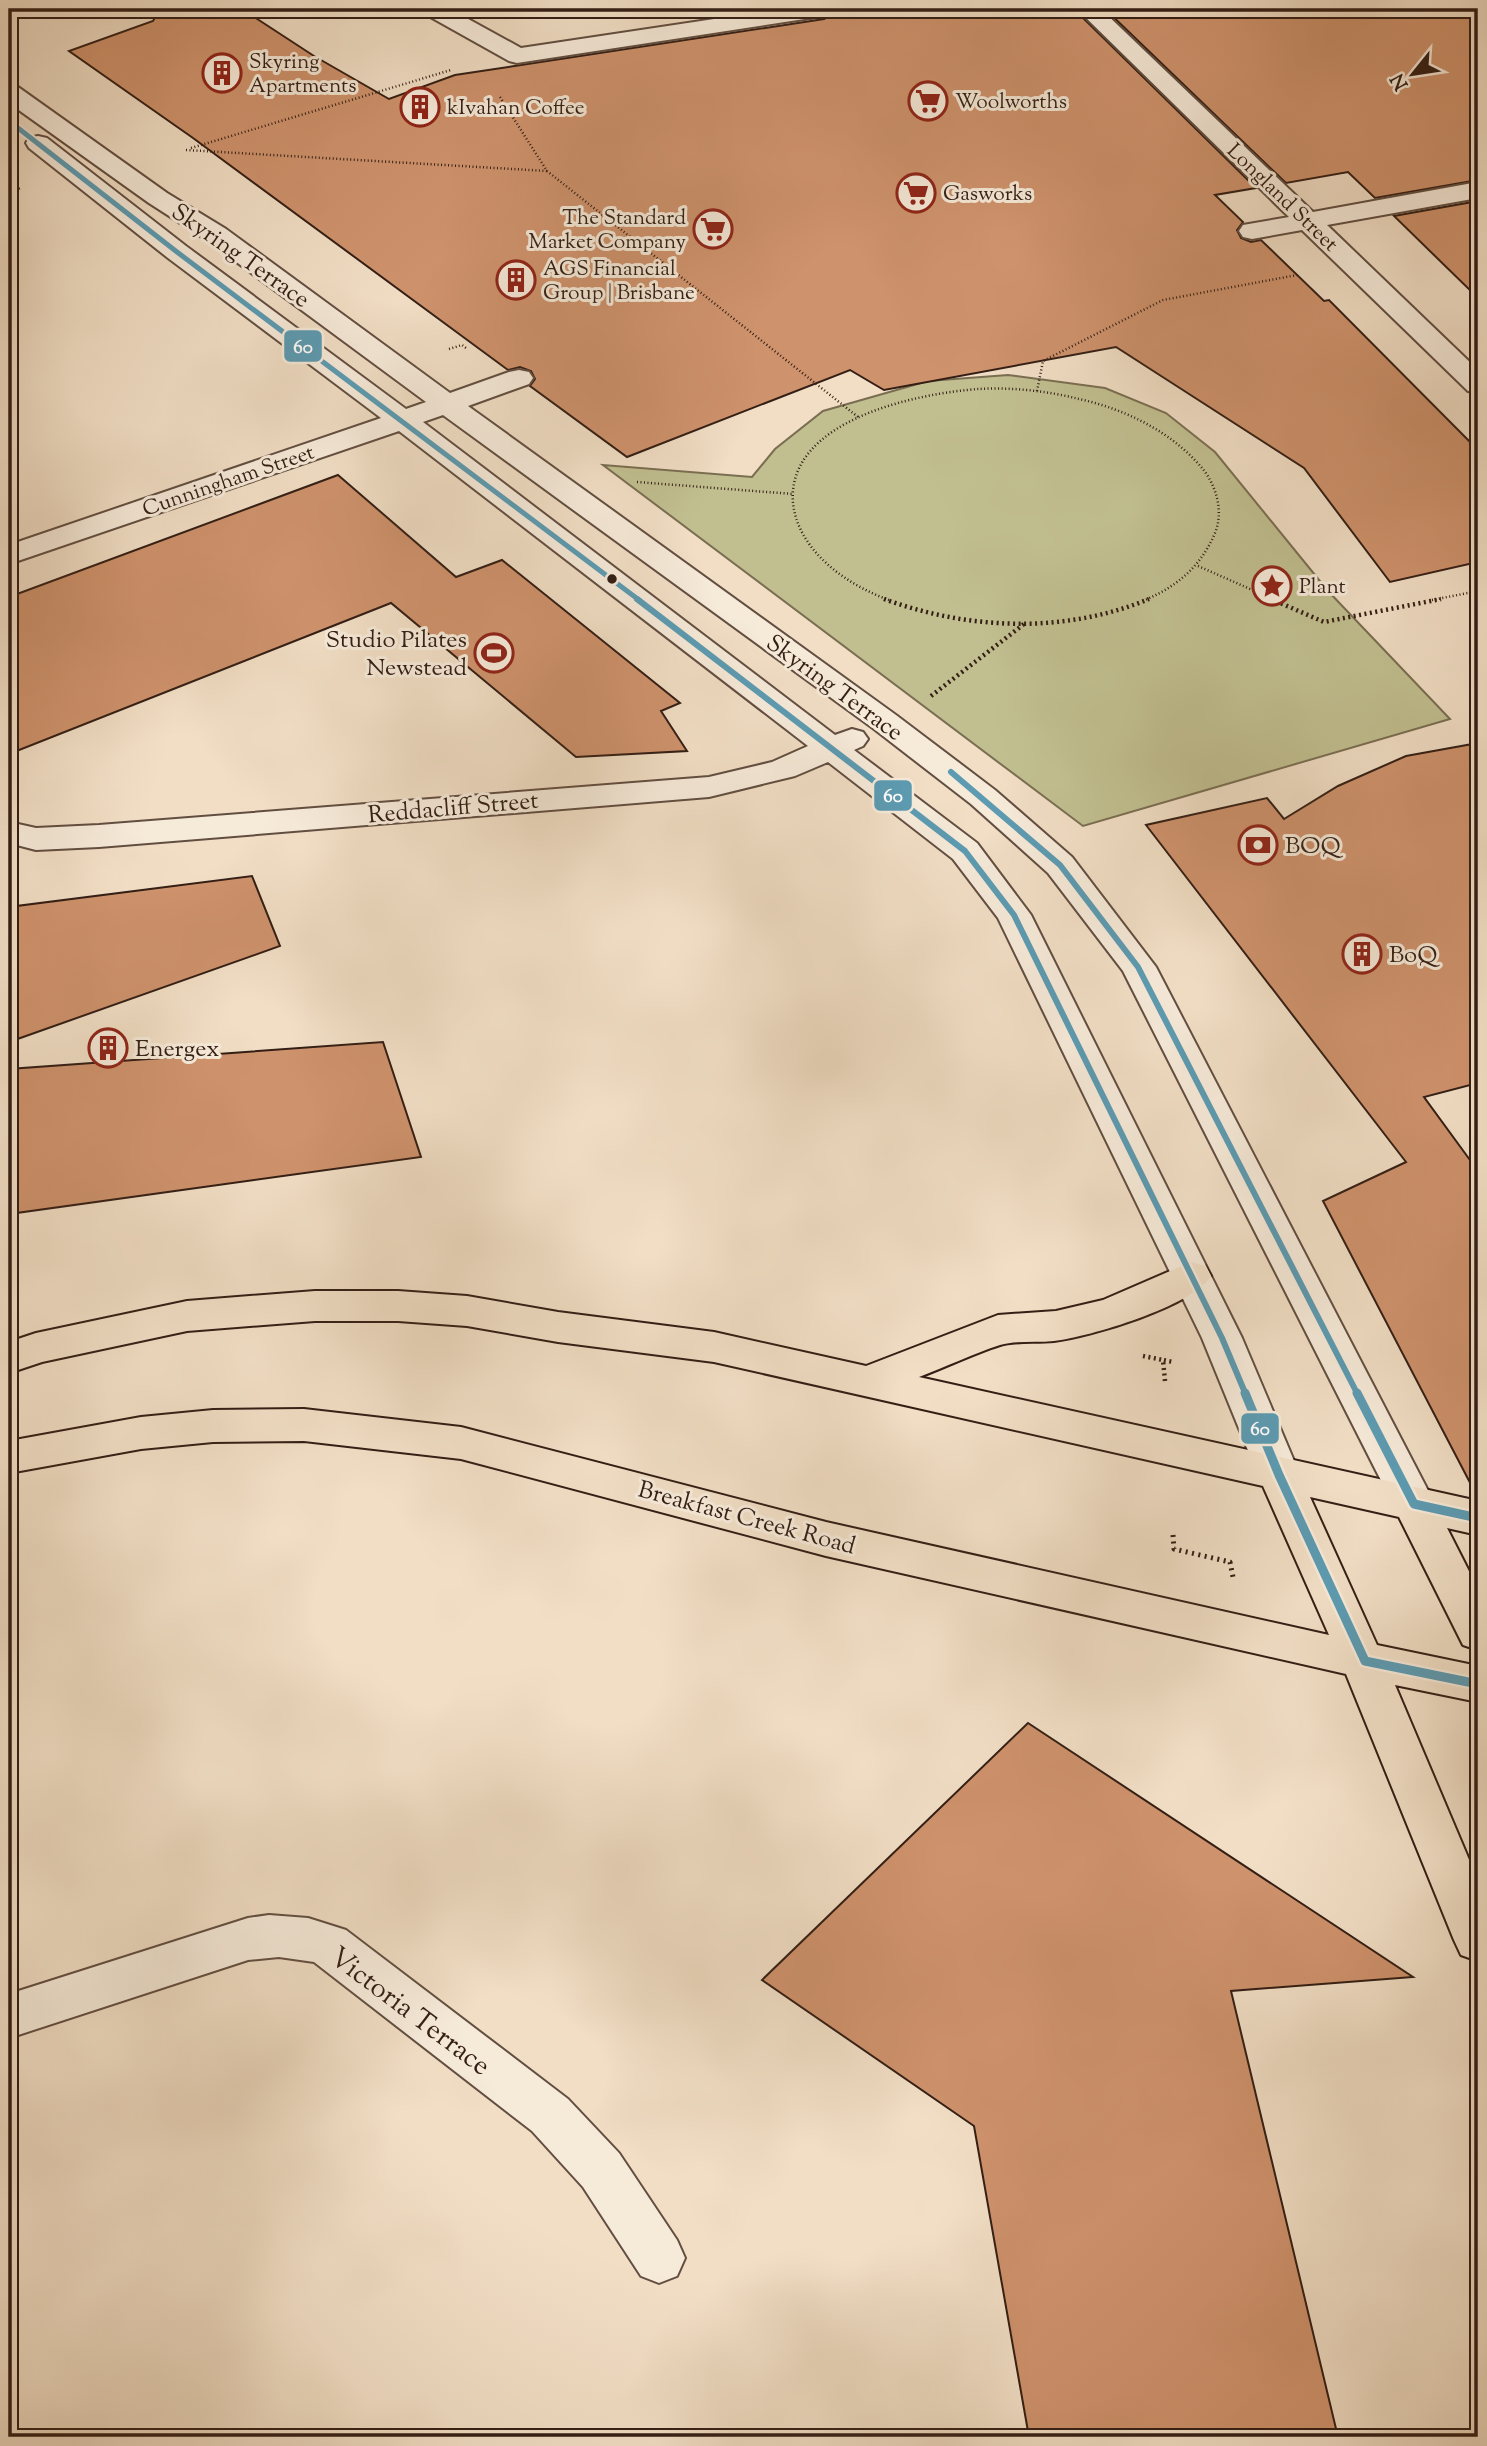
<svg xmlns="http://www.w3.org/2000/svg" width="1487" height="2446" font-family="'Sorts Mill Goudy',serif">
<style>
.green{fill:#c1bf90;stroke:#7a6e52;stroke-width:2}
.building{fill:#ce926c;stroke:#331e15;stroke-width:2}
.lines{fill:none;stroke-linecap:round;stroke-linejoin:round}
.minor-casing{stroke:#624e41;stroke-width:4}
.major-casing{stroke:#331e15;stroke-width:4}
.path-far2{stroke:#331e15;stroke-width:2.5;stroke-dasharray:1 2.5;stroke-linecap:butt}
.path-far1{stroke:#331e15;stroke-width:4.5;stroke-dasharray:2 3.5;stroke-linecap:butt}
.path{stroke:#331e15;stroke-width:5;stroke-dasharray:2 4.5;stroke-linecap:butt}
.minor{fill:#f6ead9;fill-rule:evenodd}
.major{fill:#f1dec5;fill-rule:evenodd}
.bus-1-far2-casing{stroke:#f6ead9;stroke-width:9}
.bus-1-far1-casing{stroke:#f6ead9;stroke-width:11}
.bus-1-casing{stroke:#f6ead9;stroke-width:14}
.bus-1-far2{stroke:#5c9bb2;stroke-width:5}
.bus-1-far1{stroke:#5c9bb2;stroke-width:6}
.bus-1{stroke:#5c9bb2;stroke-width:9}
.bus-dot{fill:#331e15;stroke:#f6ead9;stroke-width:2.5}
.labels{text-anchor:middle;stroke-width:6;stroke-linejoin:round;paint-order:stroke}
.far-poi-label{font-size:21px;fill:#331e15;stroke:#f6ead9;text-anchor:start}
.far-street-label{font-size:21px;fill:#331e15;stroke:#f6ead9}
.street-label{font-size:24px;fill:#331e15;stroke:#f6ead9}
.poi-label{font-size:24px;fill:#331e15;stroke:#f6ead9;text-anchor:start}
.near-street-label{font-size:28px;fill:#331e15;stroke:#f6ead9}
.line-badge{stroke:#f6ead9;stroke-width:2.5}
.badge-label{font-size:19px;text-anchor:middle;font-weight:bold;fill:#fff}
</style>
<rect width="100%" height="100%" fill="#f1dec5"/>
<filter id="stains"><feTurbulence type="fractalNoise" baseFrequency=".00286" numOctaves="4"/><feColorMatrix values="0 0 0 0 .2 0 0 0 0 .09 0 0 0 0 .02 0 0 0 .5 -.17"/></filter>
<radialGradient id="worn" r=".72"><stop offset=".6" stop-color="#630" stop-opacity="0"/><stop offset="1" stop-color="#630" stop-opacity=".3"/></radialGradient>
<path class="green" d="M1008,375L1105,388L1166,413L1215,452L1328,591L1450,719L1083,826L603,465L752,477L775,449L823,411L928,381Z"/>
<path class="building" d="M160,9H242L314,56L389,99L455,75L824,19L836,13L862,9H1074L1256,188L1215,195L1243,222L1237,230L1241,238L1251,242L1261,240L1324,301L1329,300L1478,450V562L1390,582L1304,468L1116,347L884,390L850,370L627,457L530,386L535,379L531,371L520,367L508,370L193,138L69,51L153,21Z
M1105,9H1478V180L1375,198L1348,172L1286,183Z
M1478,201V298L1394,216Z
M338,475L456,577L502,560L680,703L661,711L687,751L576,757L391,603L9,754V597Z
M1478,743V1083L1424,1097L1478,1171V1498L1323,1201L1406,1162L1146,825L1267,798L1284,819L1338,786L1406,756Z
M252,876L280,946L9,1042V907Z
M383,1042L421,1157L9,1214V1069Z
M1028,1723L1413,1977L1231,1991L1338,2437H1029L974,2126L762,1980Z"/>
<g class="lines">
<g class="minor-casing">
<path id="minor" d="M421,9H450L521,48L780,9H836L832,14L824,16L517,63L509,61L425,14Z
M1077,9H1101L1313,212L1478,182V198L1327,225L1478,370V393L1468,391L1302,230L1252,239L1243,237L1239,231L1243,225L1289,217Z
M9,85L18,87L167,193L226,229L450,393L509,372L519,370L529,372L533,378L529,384L468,406L896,715L995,790L1072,857L1156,967L1435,1504L1429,1516L1414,1521L1399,1516L1123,971L1048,873L971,804L874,729L443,415L423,422L835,735L852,729L863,732L868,739L863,746L854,750L977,843L1031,915L1242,1338L1300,1475L1294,1486L1279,1491L1264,1486L1258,1475L1202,1338L998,918L953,859L828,762L795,776L709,797L99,847L36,850L9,843V822L36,828L99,825L709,777L772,762L808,746L399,431L9,564V545L381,418L168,258L29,148L26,143L29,138L38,136L47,138L186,246L406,409L426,402L208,241L149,203L9,103Z
M269,1915L308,1918L346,1930L568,2099L619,2153L677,2240L685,2258L677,2276L659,2283L641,2276L583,2187L532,2131L314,1962L279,1957L248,1960L9,2038V1994L248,1918Z"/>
</g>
<g class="major-casing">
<path id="major" d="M1191,1262L1205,1266L1211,1276C1193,1306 1089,1337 1054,1341C1036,1343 1016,1340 1000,1345C972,1354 946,1367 919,1377L1478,1501V1535L1447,1528L1478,1589V1650L1463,1645L1399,1517L1310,1497L1377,1645L1478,1666V1702L1395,1685L1478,1881V1961L1461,1955L1454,1940L1346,1674L826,1556L461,1459L304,1441L213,1442L141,1449L9,1473V1441L141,1417L213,1410L304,1409L461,1427L826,1522L1329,1635L1263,1486L714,1362L558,1342L467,1326L398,1321H315L187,1331L42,1362L9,1373V1342L36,1333L187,1301L315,1291H398L467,1296L558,1312L714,1332L866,1366L998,1315L1056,1311L1103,1300Z"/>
</g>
<path class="path-far2" d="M500,97L547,171L858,417
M191,148L451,70
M186,150L547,171
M9,192L21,188
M449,349L462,345L466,348
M1037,391L1043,361L1163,300L1297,275
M637,482L793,494
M1198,566L1275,600
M889,600C847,585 798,551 793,503C786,420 918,393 979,389C1011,387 1048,391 1079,399C1125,409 1172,432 1202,468C1216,485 1224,511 1215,533C1201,566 1178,586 1145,600
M1432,600L1478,591"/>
<path class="path-far1" d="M884,599C969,630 1064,634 1149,599
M1271,599L1324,622L1441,599
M931,696L1024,624
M1143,1356L1163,1360
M1165,1381L1163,1360L1173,1362"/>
<path class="path" d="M1173,1535L1174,1549L1230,1562L1233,1577"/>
<use href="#minor" class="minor"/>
<use href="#major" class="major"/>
<g class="bus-1-far2-casing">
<path id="bus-1-far2" d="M9,121L177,252L639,600"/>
</g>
<g class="bus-1-far1-casing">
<path id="bus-1-far1" d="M637,599L965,851L1014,915L1222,1338L1246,1395
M951,772L1060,865L1138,967L1358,1395"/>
</g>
<g class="bus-1-casing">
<path id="bus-1" d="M1245,1393L1279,1475L1365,1661L1478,1684
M1357,1393L1414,1504L1478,1518"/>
</g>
<use href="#bus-1-far2" class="bus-1-far2"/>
<use href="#bus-1-far1" class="bus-1-far1"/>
<use href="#bus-1" class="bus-1"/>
</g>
<defs>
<g id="building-ring" transform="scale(2.0125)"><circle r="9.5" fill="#f6ead9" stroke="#8f2418" stroke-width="1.5"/><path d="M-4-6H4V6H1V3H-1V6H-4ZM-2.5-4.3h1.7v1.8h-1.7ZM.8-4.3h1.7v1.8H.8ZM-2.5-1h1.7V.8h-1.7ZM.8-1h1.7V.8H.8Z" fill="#8f2418"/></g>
<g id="supermarket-ring" transform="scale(2.0125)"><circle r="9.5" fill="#f6ead9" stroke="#8f2418" stroke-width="1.5"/><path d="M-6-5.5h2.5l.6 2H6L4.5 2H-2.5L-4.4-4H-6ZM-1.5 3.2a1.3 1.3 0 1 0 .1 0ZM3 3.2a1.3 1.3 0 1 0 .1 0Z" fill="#8f2418"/></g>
<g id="sight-ring" transform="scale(2.0125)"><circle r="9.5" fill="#f6ead9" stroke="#8f2418" stroke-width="1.5"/><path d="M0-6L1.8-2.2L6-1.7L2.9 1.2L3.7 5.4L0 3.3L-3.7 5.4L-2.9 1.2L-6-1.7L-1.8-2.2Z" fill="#8f2418"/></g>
<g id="stadium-ring" transform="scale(2.0125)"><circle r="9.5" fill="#f6ead9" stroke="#8f2418" stroke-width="1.5"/><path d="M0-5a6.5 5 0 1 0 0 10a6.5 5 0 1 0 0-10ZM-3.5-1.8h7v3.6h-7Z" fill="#8f2418"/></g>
<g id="bank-ring" transform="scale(2.0125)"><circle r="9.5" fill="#f6ead9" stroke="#8f2418" stroke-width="1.5"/><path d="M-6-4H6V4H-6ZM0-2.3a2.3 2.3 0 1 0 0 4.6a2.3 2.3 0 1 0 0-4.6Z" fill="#8f2418"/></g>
</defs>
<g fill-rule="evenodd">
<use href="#building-ring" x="222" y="73"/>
<use href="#supermarket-ring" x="928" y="101"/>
<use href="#building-ring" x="420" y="107"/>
<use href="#supermarket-ring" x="916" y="193"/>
<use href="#supermarket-ring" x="713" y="229"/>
<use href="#building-ring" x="516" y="280"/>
<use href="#sight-ring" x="1272" y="586"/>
<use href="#stadium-ring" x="494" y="653"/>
<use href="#bank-ring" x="1258" y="845"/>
<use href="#building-ring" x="1362" y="954"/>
<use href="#building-ring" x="108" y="1048"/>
</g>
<circle class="bus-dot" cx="612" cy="579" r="6"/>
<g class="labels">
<g class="far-poi-label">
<text x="249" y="68">Skyring<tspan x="249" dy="24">Apartments</tspan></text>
<text x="955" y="108">Woolworths</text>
<text x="447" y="114">kIvahan Coffee</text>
<text x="943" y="200">Gasworks</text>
<text x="686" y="224" text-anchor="end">The Standard<tspan x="686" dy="24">Market Company</tspan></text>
<text x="543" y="275">AGS Financial<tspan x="543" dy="24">Group | Brisbane</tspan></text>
<text x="1299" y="593">Plant</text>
</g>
<g class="far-street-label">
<text transform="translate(1283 197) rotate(44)" y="7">Longland Street</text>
<text transform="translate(228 480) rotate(-19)" y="7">Cunningham Street</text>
</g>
<g class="street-label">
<text transform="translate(241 255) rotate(35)" y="8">Skyring Terrace</text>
<text transform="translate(835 687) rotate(36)" y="8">Skyring Terrace</text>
<text transform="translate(453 807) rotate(-5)" y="8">Reddacliff Street</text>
<text transform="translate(747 1517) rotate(15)" y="8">Breakfast Creek Road</text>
</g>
<g class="poi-label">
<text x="467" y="647" text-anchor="end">Studio Pilates<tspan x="467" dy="28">Newstead</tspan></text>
<text x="1285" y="853">BOQ</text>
<text x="1389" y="962">BoQ</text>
<text x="135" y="1056">Energex</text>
</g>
<g class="near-street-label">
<text transform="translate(411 2010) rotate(37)" y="10">Victoria Terrace</text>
</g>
</g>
<g class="line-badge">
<rect x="283" y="329" width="40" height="34" rx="7" fill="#5c9bb2"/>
<rect x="873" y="779" width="40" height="33" rx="7" fill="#5c9bb2"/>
<rect x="1240" y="1412" width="40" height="33" rx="7" fill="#5c9bb2"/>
</g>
<g class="badge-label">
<text x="303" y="353">60</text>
<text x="893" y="802">60</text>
<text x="1260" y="1435">60</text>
</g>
<rect width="1487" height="2446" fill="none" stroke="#f1dec5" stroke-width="35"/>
<rect x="10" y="10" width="1466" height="2425" fill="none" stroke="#331e15" stroke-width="3.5"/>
<rect x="18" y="18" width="1452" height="2411" fill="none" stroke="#331e15" stroke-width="2"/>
<g transform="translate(1413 74) rotate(240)" stroke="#f6ead9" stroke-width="5" paint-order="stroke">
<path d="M0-5L12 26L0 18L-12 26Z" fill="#331e15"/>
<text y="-10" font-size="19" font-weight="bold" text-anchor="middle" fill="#331e15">N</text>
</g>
<rect width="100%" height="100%" filter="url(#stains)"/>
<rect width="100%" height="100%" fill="url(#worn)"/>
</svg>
